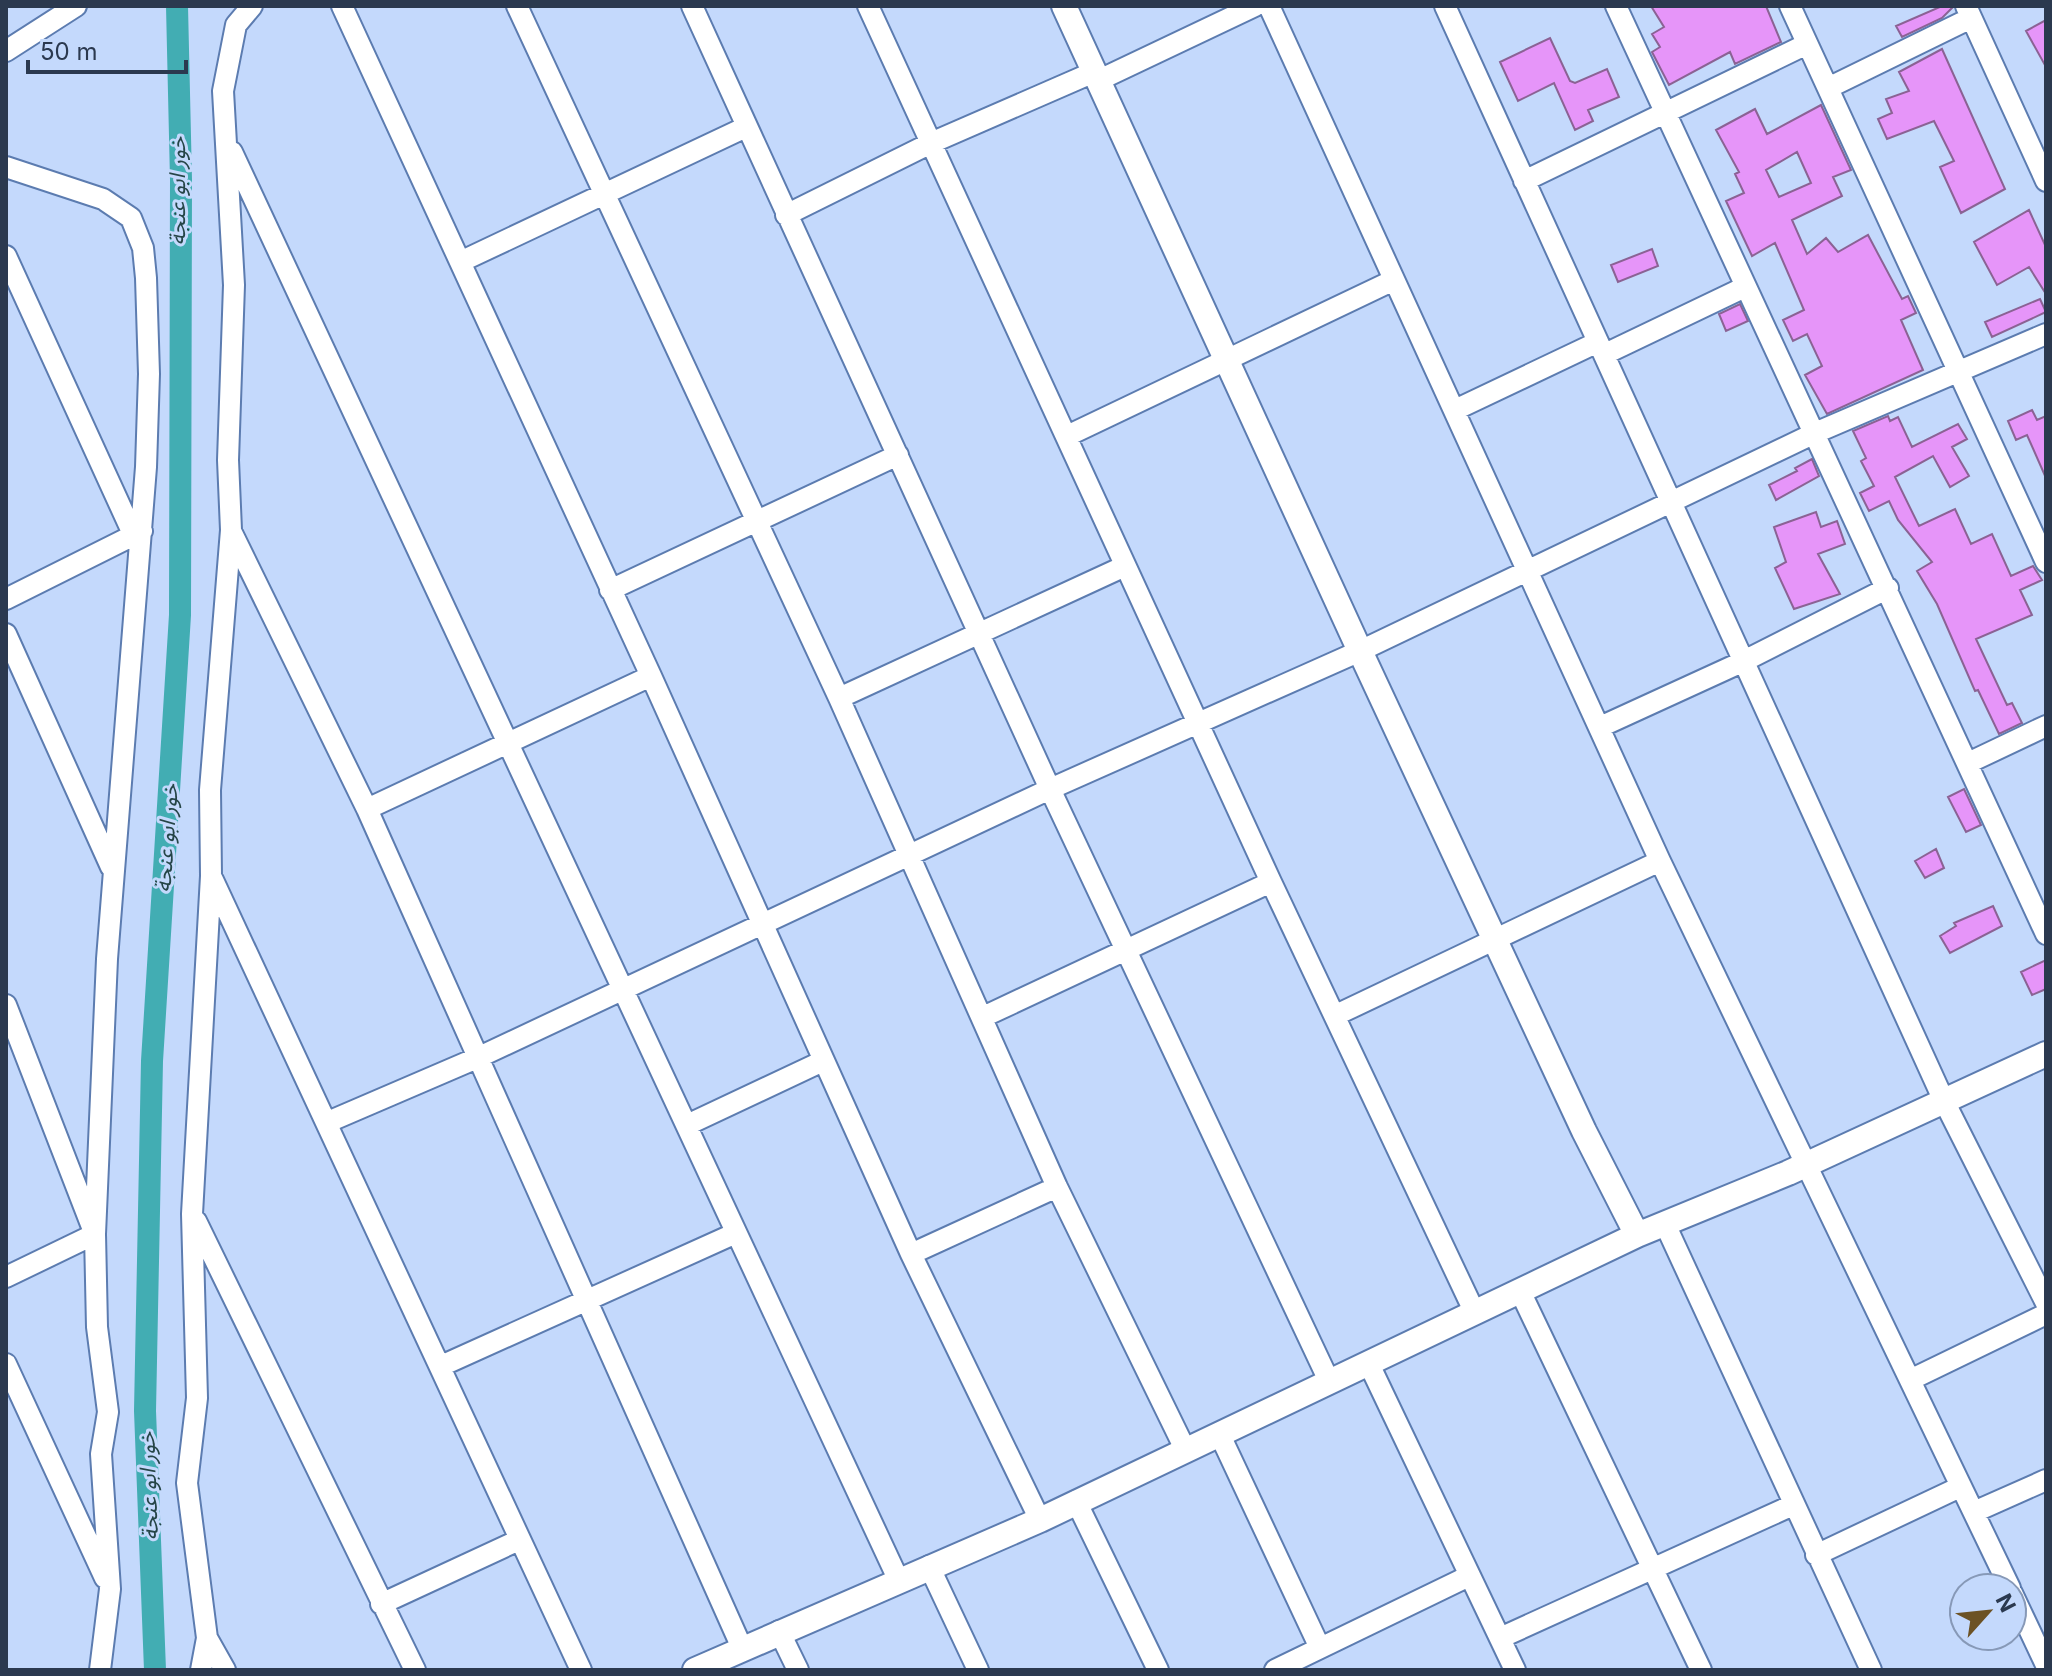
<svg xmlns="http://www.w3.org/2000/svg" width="2052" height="1676" font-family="Inter,'Noto Sans Arabic',sans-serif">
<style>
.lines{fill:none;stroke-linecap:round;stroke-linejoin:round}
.canal{stroke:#42adb3;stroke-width:22}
.building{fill:#e695f9;stroke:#8b6294;stroke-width:2;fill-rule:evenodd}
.minor-casing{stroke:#5c7cb0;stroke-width:24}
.tertiary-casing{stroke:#5c7cb0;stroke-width:28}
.minor{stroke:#fff;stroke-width:20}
.tertiary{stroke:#fff;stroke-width:24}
.labels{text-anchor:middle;stroke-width:6;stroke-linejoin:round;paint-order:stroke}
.water-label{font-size:22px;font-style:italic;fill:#254547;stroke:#c4d9fc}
</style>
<rect width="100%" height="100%" fill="#c4d9fc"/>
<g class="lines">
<path class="canal" d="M155,1670L145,1411L152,1061L180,615L181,180L177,6"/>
</g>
<path class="building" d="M1651,6H1766L1781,42L1735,64L1730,52L1669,85L1652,52L1660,47L1652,34L1664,27Z
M1942,6L1953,7L1942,18L1902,37L1896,26Z
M2046,20V67L2026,31Z
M1550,38L1570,81L1575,83L1607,69L1619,97L1588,110L1593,121L1575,130L1554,83L1518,101L1500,62Z
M1942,49L2005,189L1961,213L1940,167L1954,161L1934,121L1887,139L1878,119L1892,113L1886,99L1909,91L1899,72Z
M1821,105L1851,170L1833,177L1842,196L1792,220L1807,254L1826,238L1838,252L1868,235L1902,299L1908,296L1916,313L1901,320L1923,370L1827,414L1805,375L1822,366L1807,334L1793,341L1783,320L1804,310L1775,243L1752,256L1726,201L1744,193L1735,174L1739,172L1716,130L1755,109L1767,134ZM1797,152L1811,183L1779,197L1766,170Z
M2029,210L2046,247V294L2029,267L1997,285L1974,242Z
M1652,249L1658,266L1618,282L1611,265Z
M2040,299L2046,312L1992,337L1985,322Z
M1740,304L1748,321L1726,331L1719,314Z
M2032,410L2037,420L2046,416V478L2027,435L2016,440L2008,421Z
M1888,416L1890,421L1898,417L1912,447L1958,424L1967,439L1952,447L1969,476L1950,487L1933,456L1895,477L1919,526L1955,509L1971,544L1992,534L2011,576L2033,566L2042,580L2020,590L2032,615L1976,639L2007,705L2012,703L2022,723L1999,734L1978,690L1975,691L1937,604L1917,571L1932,562L1898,520L1889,501L1869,511L1860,493L1874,486L1861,461L1866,458L1853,431Z
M1812,459L1819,476L1776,500L1769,485L1797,471L1795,468Z
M1816,512L1821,527L1837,521L1845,544L1818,554L1840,594L1794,609L1775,568L1786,562L1774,527Z
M1964,789L1981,825L1966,832L1948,797Z
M1936,849L1944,868L1925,878L1915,861Z
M1993,906L2002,926L1950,953L1940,936L1956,926L1954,923Z
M2046,960V989L2032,995L2021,972Z"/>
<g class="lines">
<g class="minor-casing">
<path id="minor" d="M342,6L651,676L911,1254L1040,1520
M517,6L839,698L1057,1187L1185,1449
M692,6L1050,789L1329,1381
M868,6L1271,882L1474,1311
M1269,6L1660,861L2010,1588
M1445,6L1944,1101L2046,1303
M1616,6L2046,934
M1790,6L2046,562
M1966,6L2046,181
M6,51L76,6
M1097,81L1255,6
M1828,88L1971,18
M232,152L899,1581
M6,167L103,199L131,218L143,248L146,278L149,374L146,467L107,959L95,1234L97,1327L108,1412L101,1454L110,1589L100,1670
M1524,181L1807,44
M786,215L931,143L1094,72
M6,256L134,536
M460,262L746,127
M1605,354L1745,287
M1457,409L1598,342
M1067,436L1394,280
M231,531L367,809L742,1648
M610,590L898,455
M6,599L142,531
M6,634L111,867
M839,698L1125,566
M1600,727L1742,662L1888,588
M1968,763L2046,726
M367,809L651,676
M213,880L581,1670
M6,1005L92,1227
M1336,1015L1660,861
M983,1017L1271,882
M328,1122L477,1058L1050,789L1360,651L1815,433L2046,334
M687,1125L823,1061
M196,1221L415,1670
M1665,1224L1871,1670
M911,1254L1057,1187
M6,1277L95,1234
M1520,1291L1701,1670
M1368,1362L1515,1670
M6,1364L105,1578
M441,1366L736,1233
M1910,1380L2046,1314
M1219,1433L1320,1648
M1076,1501L1158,1670
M1974,1512L2046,1480
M1816,1555L1960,1487
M929,1566L978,1670
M2012,1593L2046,1665
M381,1604L519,1540
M779,1631L798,1670
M207,1638L225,1670
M1500,1638L1793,1505
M201,1670L207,1638L187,1483L197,1398L192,1214L211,876L210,790L231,530L228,460L234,285L223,91L236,25L252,6
M1275,1670L1469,1576"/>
</g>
<g class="tertiary-casing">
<path id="tertiary" d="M1064,6L1360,651L1584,1131L1637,1235L1788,1173L2046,1054
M695,1670L1040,1520L1637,1235"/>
</g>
<use href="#minor" class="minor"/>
<use href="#tertiary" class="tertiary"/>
</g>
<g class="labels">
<g class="water-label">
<text transform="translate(177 191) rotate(-90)" y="8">خور ابو عنجة</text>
<text transform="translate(166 838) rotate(-86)" y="8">خور ابو عنجة</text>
<text transform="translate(148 1486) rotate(-92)" y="8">خور ابو عنجة</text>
</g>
</g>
<rect width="2052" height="1676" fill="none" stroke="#2b394f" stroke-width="16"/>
<g transform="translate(1988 1612) rotate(63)"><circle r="38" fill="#c4d9fc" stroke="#8799b7" stroke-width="2"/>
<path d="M0-6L14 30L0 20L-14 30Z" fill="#6c5224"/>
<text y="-12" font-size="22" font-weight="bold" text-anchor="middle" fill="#2b394f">N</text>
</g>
<path d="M28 60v12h158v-12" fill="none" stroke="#2b394f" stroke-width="4"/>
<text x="40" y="60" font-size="24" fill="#2b394f" stroke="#c4d9fc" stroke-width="6" paint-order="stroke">50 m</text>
</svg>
